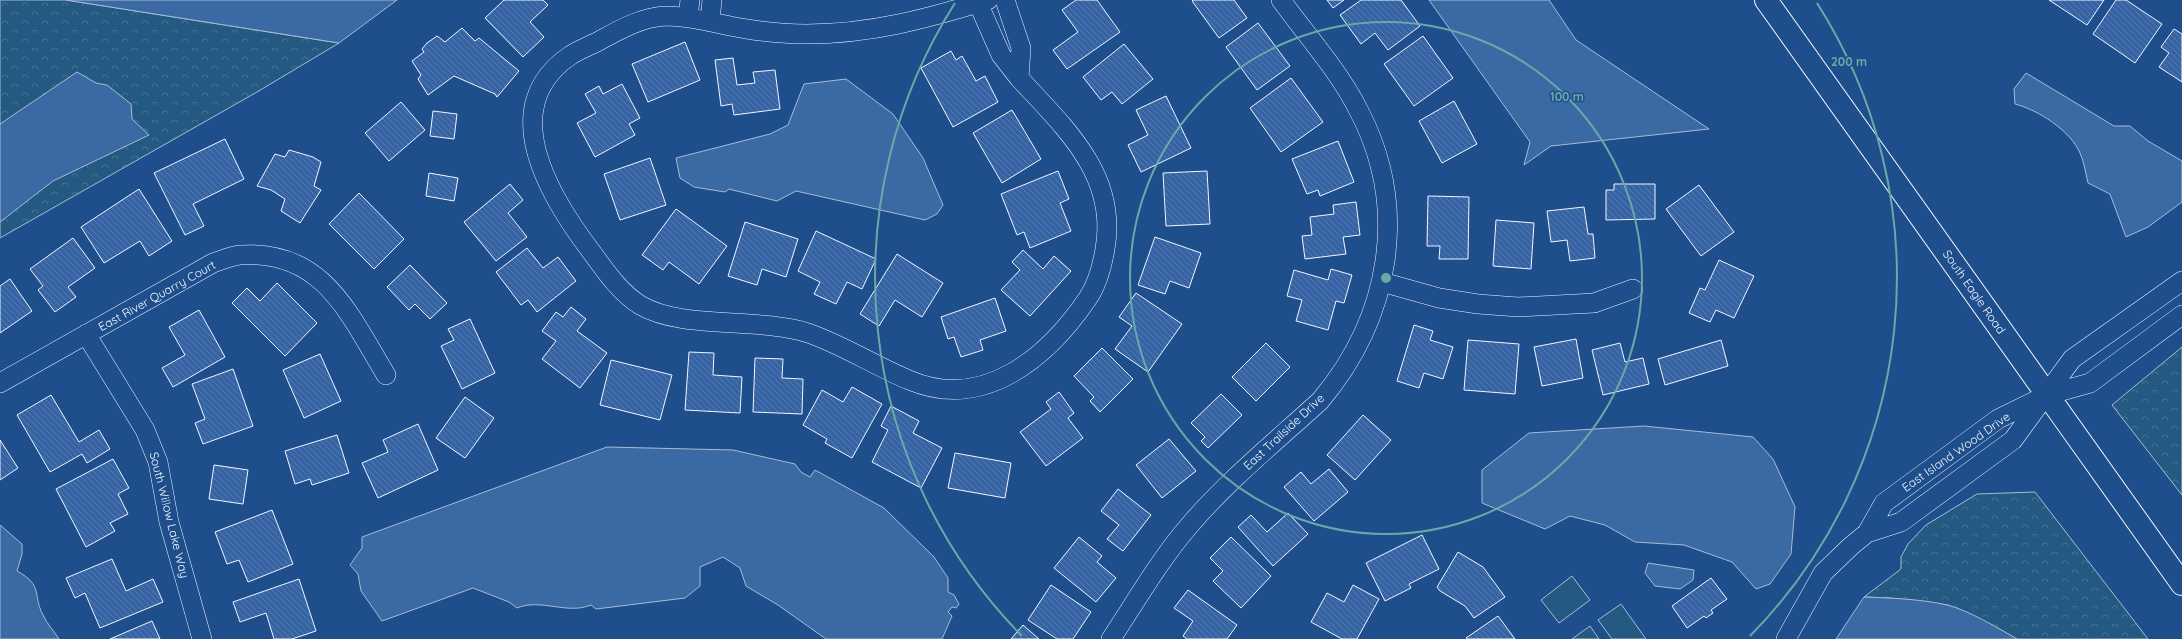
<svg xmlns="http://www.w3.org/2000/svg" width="2182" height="639" font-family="Quicksand,sans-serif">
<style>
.forest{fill:url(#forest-crowns);stroke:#a8bbd7}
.pitch{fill:#245a82;stroke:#a8bbd7}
.water{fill:#3b69a3;stroke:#a8bbd7}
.building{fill:url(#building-back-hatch);stroke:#f2f6ff}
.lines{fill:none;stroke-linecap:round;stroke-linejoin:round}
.minor-casing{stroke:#f2f6ff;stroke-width:20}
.highway-casing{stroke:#f2f6ff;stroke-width:24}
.minor{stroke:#1f4e8c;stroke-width:19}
.highway{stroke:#1f4e8c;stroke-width:22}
.ring{fill:none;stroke:#6aa9a8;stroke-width:2}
.labels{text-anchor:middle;stroke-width:3;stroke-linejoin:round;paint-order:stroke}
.street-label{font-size:12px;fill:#f2f6ff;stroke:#1f4e8c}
.centre{fill:#6aa9a8;stroke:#1f4e8c;stroke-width:2}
.ring-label{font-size:12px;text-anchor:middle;font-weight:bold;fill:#6aa9a8;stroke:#1f4e8c;stroke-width:3;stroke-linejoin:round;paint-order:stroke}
</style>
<defs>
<pattern id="forest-crowns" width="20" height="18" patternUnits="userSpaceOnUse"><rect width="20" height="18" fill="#245a82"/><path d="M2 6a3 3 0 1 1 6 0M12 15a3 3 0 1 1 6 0" fill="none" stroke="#447295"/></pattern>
<pattern id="building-back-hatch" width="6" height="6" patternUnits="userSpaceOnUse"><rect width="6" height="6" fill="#3563a3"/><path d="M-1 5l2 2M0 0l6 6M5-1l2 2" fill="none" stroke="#537ab1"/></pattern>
</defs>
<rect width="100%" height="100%" fill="#1f4e8c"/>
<path class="forest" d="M0,0H66L339,43L257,92L0,238Z
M2182,347V495L2112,405Z
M2035,492L2148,639H2017L1997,628L1948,605L1890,598L1864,597L1901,569V557L1908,544L1926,525L1977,494Z"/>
<path class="pitch" d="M1572,576L1590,600L1559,623L1541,600Z
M1621,604L1646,639H1612L1598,620Z
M1590,626L1599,639H1572Z"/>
<path class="water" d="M66,0H397L339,43Z
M1429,0H1549L1576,40L1709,129L1551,146L1524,165L1530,142Z
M77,72L96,83L107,85L131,104L132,119L149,135L53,181L0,222V124Z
M2026,73L2114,126H2130L2148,141L2182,161V202L2148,227L2126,237L2110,194L2088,183C2086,174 2084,162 2080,153C2070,130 2038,110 2015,104L2014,89Z
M846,79L893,114L923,158L943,205L937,214L925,220L796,191L777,201L729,189L725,192L694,187L680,178L676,158L770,134L788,125L804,84Z
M1644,426L1753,437L1773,459L1795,507L1791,554L1770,584L1756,589L1732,562L1684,545L1635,542L1605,525L1570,516L1545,529L1482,503V470L1529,433Z
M607,447L733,450L795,464L801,472L810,477L815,470L884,508L934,557L948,578V592L954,595L959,604L956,608L952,607L948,612L952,616L942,639H826L778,605L746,586L740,568L723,557L700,567V586L685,598L596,609L591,605C567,615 541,598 517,608L509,602L473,588L382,621L361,591L358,574L350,565L362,548V537Z
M0,525L22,544V554L17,571C44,586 32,594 43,615C47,624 54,631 59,639H0Z
M1648,563L1694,570L1693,580L1680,589L1655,586L1645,573Z
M1864,597C1891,598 1921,599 1947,605C1968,610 1998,628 2017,639H1836Z"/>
<path class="building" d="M504,0H543L548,5L530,22L544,37L523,57L485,18Z
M1076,0H1097L1120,32L1067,69L1053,50L1078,32L1062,10Z
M1193,0H1234L1247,18L1219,38L1192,1Z
M1327,0H1344L1333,8Z
M1361,0H1401L1420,26L1388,50L1375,33L1361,44L1340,15Z
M2049,0H2104L2087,25Z
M2116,0H2126L2162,24L2135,63L2093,34Z
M1258,23L1290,66L1257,90L1226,47Z
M462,28L475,41L479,38L519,71L497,97L495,94L454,76L428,95L418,79L421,75L412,61L424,52L422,49L427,43L437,36L445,42Z
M2174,29L2182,34V82L2159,67L2169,53L2161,47Z
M1423,36L1453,78L1414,106L1384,64Z
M685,42L700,80L648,102L632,64Z
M1124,44L1153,79L1122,104L1112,92L1101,100L1083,77Z
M951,51L956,60L962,56L976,81L985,76L998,102L953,127L921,68Z
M733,58L737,85L755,83L753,72L775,70L780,109L734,115L732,104L721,106L715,60Z
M1291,78L1323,122L1281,152L1250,108Z
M622,84L640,118L629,124L635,135L595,157L577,123L596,113L585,94L599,86L603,94Z
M1166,96L1191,148L1141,172L1128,145L1148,135L1136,110Z
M1454,101L1477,144L1442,163L1419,121Z
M401,102L425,130L389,161L365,133Z
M1012,110L1041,159L1002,183L973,133Z
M433,111L457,114L454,139L430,136Z
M225,139L244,179L193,204L204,226L185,235L154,173Z
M1338,141L1354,182L1320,196L1318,190L1307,194L1292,159Z
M289,150L313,157L321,162L314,186L321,190L300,223L281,211L285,199L271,190L257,186L275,154L285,157Z
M650,158L666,205L620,220L604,174Z
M1058,171L1069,199L1060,203L1071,231L1030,248L1024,232L1017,235L1001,194Z
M1207,171L1210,224L1166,226L1163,173Z
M429,173L458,178L454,201L426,196Z
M510,184L523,200L508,213L527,237L496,261L464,222Z
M1614,184H1655V219L1606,220V190H1614Z
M1699,185L1734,232L1701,256L1666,209Z
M139,189L172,241L149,256L140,241L104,263L81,227Z
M359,193L404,239L374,269L329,224Z
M1428,196L1469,197L1468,259H1439L1440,246H1427Z
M1356,202L1360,235L1343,237L1346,254L1305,259L1302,236L1312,235L1310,217L1334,214L1333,205Z
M1584,207L1588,234H1593L1595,258L1570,261L1567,240L1551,242L1547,211Z
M676,209L727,246L699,284L669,262L663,270L642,255Z
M1496,220L1534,223L1531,269L1493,266Z
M745,222L798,239L786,277L762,269L757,285L728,276Z
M816,231L876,259L862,289L847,282L836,304L814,294L820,282L798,271Z
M1155,237L1201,253L1189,288L1170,281L1165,294L1138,285Z
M73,238L95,268L68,287L76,297L55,312L38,290L43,286L30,269Z
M527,248L543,268L558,257L576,281L537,312L528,300L521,305L496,272Z
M1023,250L1043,269L1054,256L1071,271L1030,316L1001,290L1020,270L1012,262Z
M897,254L943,283L922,317L895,300L879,326L860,314Z
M1719,260L1754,276L1734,318L1716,310L1710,322L1689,313L1700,288L1705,290Z
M410,265L447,303L430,319L415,304L409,310L387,287Z
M1331,269L1352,275L1344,303L1336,301L1328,330L1296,321L1302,300L1287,296L1294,270L1328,280Z
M10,279L32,311L0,333V286Z
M277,283L317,323L285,356L232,303L247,288L260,301Z
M1136,293L1182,324L1148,372L1115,349L1132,326L1119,317Z
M995,298L1006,331L980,340L983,350L961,357L954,337L948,339L941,317Z
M571,307L586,319L577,331L607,353L580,388L542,359L556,341L542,331L556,312L563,317Z
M199,310L225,357L173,387L162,368L185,355L169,327Z
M470,319L495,373L462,389L441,346L454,340L448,329Z
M1414,325L1433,331L1430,340L1453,347L1443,379L1424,373L1419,388L1397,381Z
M1576,339L1583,378L1542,386L1534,347Z
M1468,340L1519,344L1515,394L1464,390Z
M1721,340L1728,366L1665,385L1658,359Z
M1266,343L1290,367L1256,401L1232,377Z
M1620,343L1625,362L1643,358L1649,384L1603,395L1592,350Z
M1102,348L1133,379L1100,412L1090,401L1094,397L1074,376Z
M689,352L714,353L713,375L742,377L740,413L685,410Z
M320,354L341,401L304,418L283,370Z
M755,358L783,359L782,378L803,379L802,414L753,412Z
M611,360L672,375L660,420L600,405Z
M233,369L253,426L203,444L195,423L205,419L192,384Z
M852,387L882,404L852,458L825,443L827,439L803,425L822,390L843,402Z
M1059,392L1074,413L1068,418L1083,438L1046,466L1020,432L1051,409L1046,402Z
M1221,394L1242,415L1208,448L1201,441L1205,437L1191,423Z
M51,395L79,442L99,430L110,449L87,463L82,454L50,472L17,415Z
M465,397L494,418L465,458L436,438Z
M891,406L919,421L913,433L942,448L921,488L872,462L888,430L881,426Z
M1363,415L1391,440L1355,480L1327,455Z
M418,424L438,470L378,498L362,463L388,452L383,440Z
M337,435L349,473L312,485L310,479L295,484L285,451Z
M1169,439L1196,471L1162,498L1136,465Z
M0,440L18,468L0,480Z
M955,453L1011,463L1005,498L948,488Z
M113,459L129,488L118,494L128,514L110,523L115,531L86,547L56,489Z
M214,465L248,470L243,504L209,499Z
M1329,469L1348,492L1314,521L1284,487L1301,472L1311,484Z
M1118,489L1151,515L1123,551L1107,539L1119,525L1101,511Z
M272,510L293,564L248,582L239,560L227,564L215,532Z
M1288,513L1308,534L1273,566L1238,527L1251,515L1267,532Z
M1422,535L1439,569L1409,584L1411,588L1385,601L1366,563Z
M1079,537L1102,556L1097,562L1116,578L1096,602L1054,568Z
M1231,537L1271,576L1241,608L1213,581L1223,571L1210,558Z
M1458,552L1483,567L1505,597L1474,618L1465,606L1440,591L1437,587Z
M112,559L126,591L153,579L163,602L100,628L85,593L75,598L66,578Z
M1711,578L1727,599L1711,610L1713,613L1706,618L1704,616L1687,628L1672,606Z
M299,579L316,631L292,639H274L266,613L240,622L233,602Z
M1051,585L1091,612L1073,639H1057L1028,620Z
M1353,585L1379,599L1357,639H1342L1311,622L1327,593L1344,602Z
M1188,590L1237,625L1227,639H1187L1183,636L1193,621L1174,608Z
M1498,616L1515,639H1467L1466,638Z
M152,621L160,639H110Z
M1023,625L1039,639H1011Z"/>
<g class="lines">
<g class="minor-casing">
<path id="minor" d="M988,0C926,19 871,34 806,34C786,34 766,32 747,29C720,25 693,16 666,16C641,17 619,30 597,42C589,46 579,50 571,55C494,106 550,197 590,250C605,270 619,292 640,305C682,330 758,317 808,333C843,345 875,366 909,380C984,412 1048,357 1088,298C1098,283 1102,267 1105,249C1118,175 1065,128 1019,78
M978,3L1001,55L1019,78L1021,48L1005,0
M688,17L690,0
M710,22L712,0
M1382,282L1439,298L1478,304L1518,307L1594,303L1633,289
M86,334L145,430L158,462L169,522L202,639
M0,383L213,263C222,260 231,256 240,255C323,249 349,314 386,375
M1867,533L1884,503L1998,419L2047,395L2090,383L2182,315
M1111,639C1136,601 1159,561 1188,527C1227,481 1275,442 1320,401C1390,318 1410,209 1359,111C1339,71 1307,36 1281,0
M1786,639L1823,573L1851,546L1867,533L1901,522L2013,440L2072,359L2182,281"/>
</g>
<g class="highway-casing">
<path id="highway" d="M1766,0L2182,584"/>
</g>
<use href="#minor" class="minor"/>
<use href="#highway" class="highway"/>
</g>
<g class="ring">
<circle cx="1386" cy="278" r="256"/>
<path d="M1022 636A511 511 0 0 1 955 3M1817 3A511 511 0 0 1 1750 636"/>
</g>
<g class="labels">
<g class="street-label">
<text transform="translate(1974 292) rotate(55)" y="4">South Eagle Road</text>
<text transform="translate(157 296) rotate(-29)" y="4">East River Quarry Court</text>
<text transform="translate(1284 432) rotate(-43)" y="4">East Trailside Drive</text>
<text transform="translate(1956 452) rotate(-35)" y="4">East Island Wood Drive</text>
<text transform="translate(169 515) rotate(76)" y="4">South Willow Lake Way</text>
</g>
</g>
<circle cx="1386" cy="278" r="6" class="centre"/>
<g class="ring-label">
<text x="1849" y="66">200 m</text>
<text x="1567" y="101">100 m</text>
</g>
</svg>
